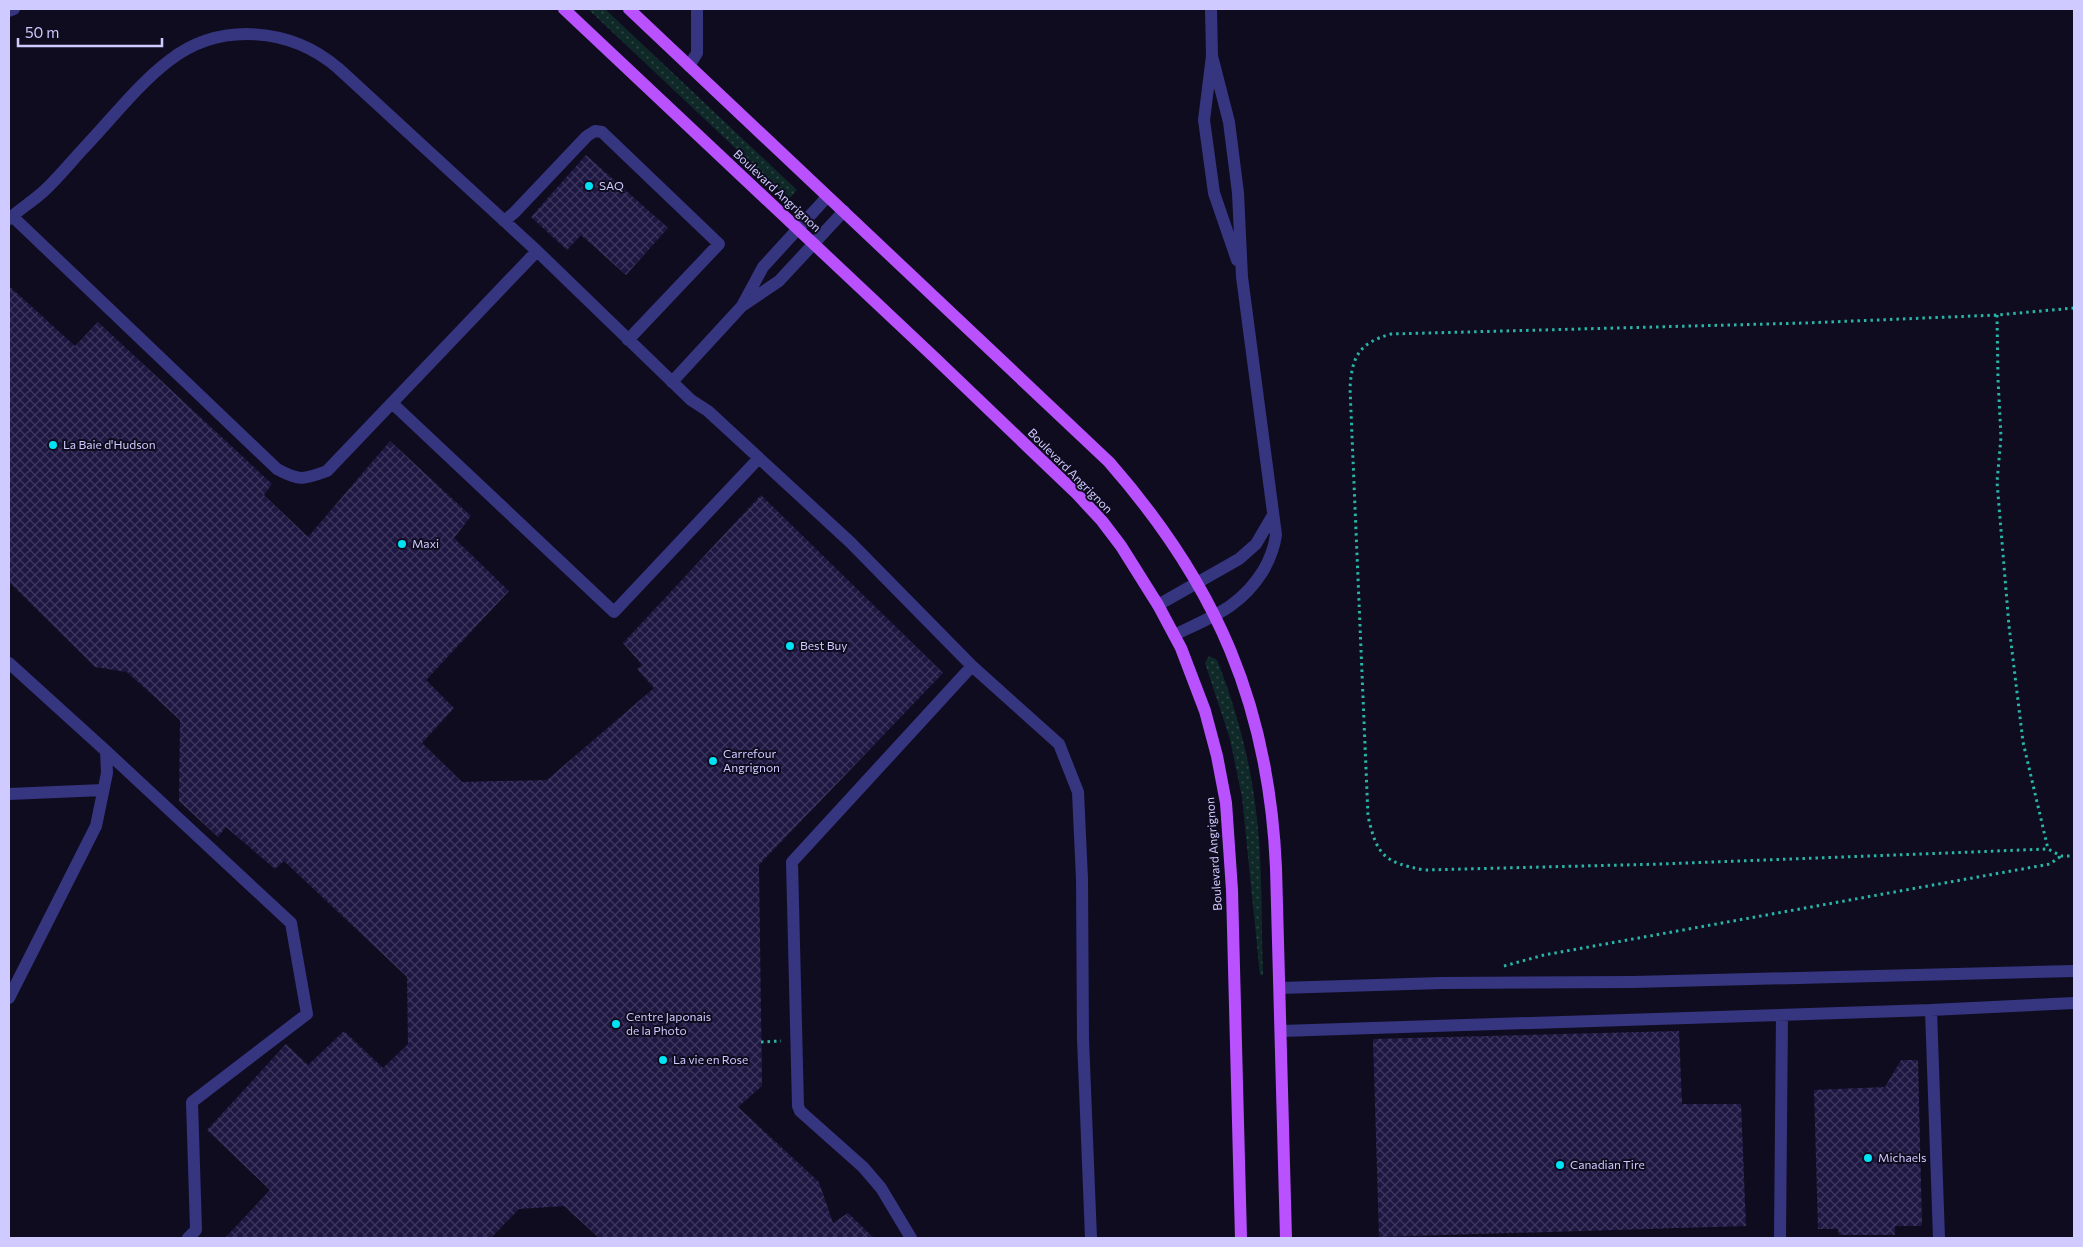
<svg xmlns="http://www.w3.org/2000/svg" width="2083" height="1247" font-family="Commissioner,sans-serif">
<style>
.grass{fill:url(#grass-dots)}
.building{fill:url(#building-cross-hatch)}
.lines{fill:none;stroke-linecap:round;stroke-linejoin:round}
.path{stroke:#29b4a8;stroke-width:3;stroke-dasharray:2.5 4;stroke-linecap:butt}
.minor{stroke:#363580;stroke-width:12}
.major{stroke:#b951ff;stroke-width:12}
.poi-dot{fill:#00e3f5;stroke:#0f0c1f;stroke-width:2}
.labels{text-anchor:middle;stroke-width:4;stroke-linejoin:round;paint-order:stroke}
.poi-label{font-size:12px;fill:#cfcaff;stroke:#0f0c1f;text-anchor:start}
.street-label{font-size:12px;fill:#cfcaff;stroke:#0f0c1f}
</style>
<defs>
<pattern id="grass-dots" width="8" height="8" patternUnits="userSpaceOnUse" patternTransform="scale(1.25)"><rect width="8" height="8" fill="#0f2928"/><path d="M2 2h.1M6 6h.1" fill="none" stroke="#314748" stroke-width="1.8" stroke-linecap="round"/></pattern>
<pattern id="building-cross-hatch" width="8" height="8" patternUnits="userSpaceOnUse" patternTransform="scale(1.25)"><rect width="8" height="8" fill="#1e1741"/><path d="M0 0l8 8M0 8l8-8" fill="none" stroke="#3e375e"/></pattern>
</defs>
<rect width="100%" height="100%" fill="#0f0c1f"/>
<path class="grass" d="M588,9H605L797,190L789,199Z
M1209,656L1217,660C1236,708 1250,759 1256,811C1263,865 1261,921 1263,975H1260L1242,797L1230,739L1205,663Z"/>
<path class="building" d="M586,155L668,228L626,275L581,235L567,250L531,217Z
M9,286L75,346L98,322L272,484L264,495L308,537L390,441L471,516L454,538L509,591L426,680L454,708L422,743L462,782L547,780L654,688L637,669L642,665L623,643L761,495L943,673L759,865L762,1086L738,1107L819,1182L833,1223L848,1213L874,1238H599L564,1206L519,1209L491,1238H225L270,1190L207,1130L286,1044L308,1065L344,1031L383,1068L408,1044L407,977L284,861L275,869L226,827L218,837L179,801L180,720L127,672L95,667L9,582Z
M1679,1031L1682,1104H1741L1746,1226L1379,1237L1373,1039Z
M1901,1060H1918L1922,1226H1895V1235H1839L1838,1229H1818L1814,1090L1885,1087Z"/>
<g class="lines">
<path class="path" d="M2074,308L1997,315L1805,323L1391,334C1359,343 1352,356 1350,388L1368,816C1377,856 1384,862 1424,870L1662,864L2048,849L2061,856H2074
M1997,315L1998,379L2001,437L1997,482L2009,626L2023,742L2048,849
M1504,966L1544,955L2050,864L2061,856
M761,1042L781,1041"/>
<path class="minor" d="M1211,9L1212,56L1204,120L1214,193L1237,260
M9,11L14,9
M689,66L697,53V9
M12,216L277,469C299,481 303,480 327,471L537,251
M9,219C20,209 33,201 44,191C58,178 70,163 83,149C110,121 139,83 170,60C221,21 291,28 338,68L537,251L691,400L708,411L850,542L972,666L1059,744L1078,792L1082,879L1083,1039L1091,1238
M504,221L514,213L587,136L595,131L602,132L719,244L628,340
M743,304L763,267L827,197
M672,382L742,306L779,281L844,211
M392,403L614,612L759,458
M1158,605L1239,559L1256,544L1273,515
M1174,635C1211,617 1240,608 1263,571C1270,559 1274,549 1276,535L1242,277L1238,193L1229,122L1212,56
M9,663L106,751L107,773L96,826L9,998
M106,751L291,923L307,1014L192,1102L196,1230L188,1238
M9,794L103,790
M1280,988L1441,983L1633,982L2074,971
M1931,1010L1939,1238
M1281,1031L1931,1010L2074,1003
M911,1238L881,1188L863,1167L800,1111L798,1106L792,862L972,666
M1780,1238L1782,1015"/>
<path class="major" d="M564,9L935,358L1077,494L1102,521L1121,546L1158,605L1181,648L1205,711L1217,756L1226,803L1232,890L1241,1238
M629,9L1109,462C1216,584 1269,705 1276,868L1286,1238"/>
</g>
<g class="poi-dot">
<circle cx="589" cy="186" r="5"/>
<circle cx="53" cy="445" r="5"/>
<circle cx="402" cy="544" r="5"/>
<circle cx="790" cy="646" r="5"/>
<circle cx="713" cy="761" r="5"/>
<circle cx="616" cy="1024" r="5"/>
<circle cx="663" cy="1060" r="5"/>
<circle cx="1868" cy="1158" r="5"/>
<circle cx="1560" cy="1165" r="5"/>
</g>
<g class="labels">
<g class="poi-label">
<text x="599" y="190">SAQ</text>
<text x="63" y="449">La Baie d'Hudson</text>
<text x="412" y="548">Maxi</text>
<text x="800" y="650">Best Buy</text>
<text x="723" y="758">Carrefour<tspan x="723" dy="14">Angrignon</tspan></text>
<text x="626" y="1021">Centre Japonais<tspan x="626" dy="14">de la Photo</tspan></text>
<text x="673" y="1064">La vie en Rose</text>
<text x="1878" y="1162">Michaels</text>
<text x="1570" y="1169">Canadian Tire</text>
</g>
<g class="street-label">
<text transform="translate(777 191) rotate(43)" y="4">Boulevard Angrignon</text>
<text transform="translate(1070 471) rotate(45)" y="4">Boulevard Angrignon</text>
<text transform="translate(1214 854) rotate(-94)" y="4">Boulevard Angrignon</text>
</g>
</g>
<rect width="2083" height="1247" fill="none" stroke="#cfcaff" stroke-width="20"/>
<path d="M18 38v8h144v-8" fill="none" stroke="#cfcaff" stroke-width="2.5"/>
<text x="25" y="38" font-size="15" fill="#cfcaff" stroke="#0f0c1f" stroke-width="4" paint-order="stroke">50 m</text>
</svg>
